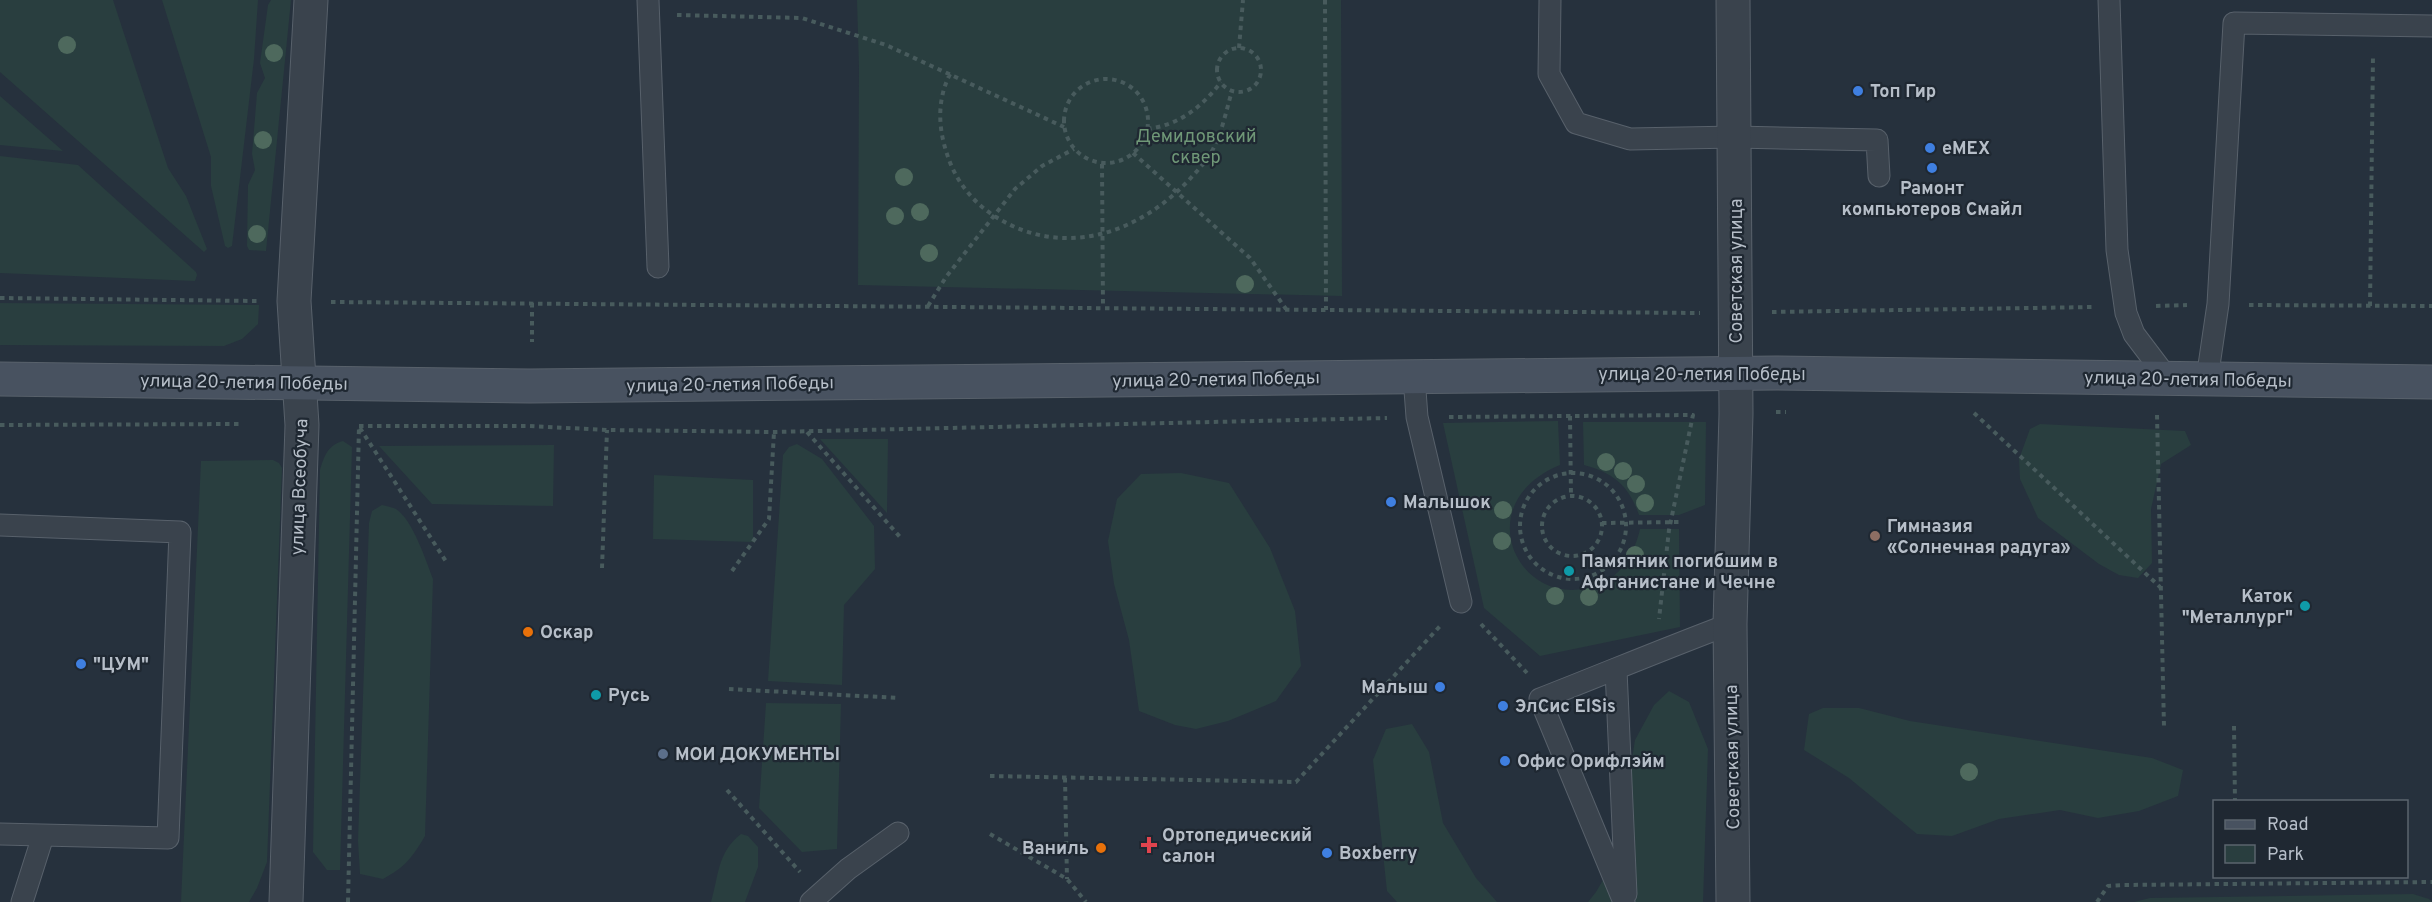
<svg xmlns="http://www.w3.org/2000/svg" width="2432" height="902" font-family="Overpass,sans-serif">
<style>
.green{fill:#293e3f}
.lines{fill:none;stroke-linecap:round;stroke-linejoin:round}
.lane-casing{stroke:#58616b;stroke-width:23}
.street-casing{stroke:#58616b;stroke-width:35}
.secondary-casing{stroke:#58616b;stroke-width:35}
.path{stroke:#485b5d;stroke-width:4;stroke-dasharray:4.5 4.5;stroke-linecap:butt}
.lane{stroke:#3a434d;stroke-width:21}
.street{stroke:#3a434d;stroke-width:33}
.secondary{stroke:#485260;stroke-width:33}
.tree{fill:#4e695d}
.shop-dot{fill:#3f7fe0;stroke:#1f2832;stroke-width:2}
.education-dot{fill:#8d6e63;stroke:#1f2832;stroke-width:2}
.culture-dot{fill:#0f9aa8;stroke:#1f2832;stroke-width:2}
.food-dot{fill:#e8710a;stroke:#1f2832;stroke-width:2}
.service-dot{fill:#5c6f8a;stroke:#1f2832;stroke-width:2}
.health-dot{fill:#e0444e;stroke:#1f2832;stroke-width:2}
.labels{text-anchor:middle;stroke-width:4.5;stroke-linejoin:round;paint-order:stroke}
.poi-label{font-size:18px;font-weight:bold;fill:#b6bec8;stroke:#1f2832;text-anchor:start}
.park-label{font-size:18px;fill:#6f9777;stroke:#1f2832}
.street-label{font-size:18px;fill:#b6bec8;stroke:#1f2832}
</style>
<rect width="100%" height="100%" fill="#26313d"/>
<path class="green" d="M0,0H113L168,168L186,196L207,249L204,252L0,72Z
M162,0H258L254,59L232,246L228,248L225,246L211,186V157Z
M271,0H291L266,251L249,250L247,246L248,185L255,170L252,154L257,93L265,78L260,63L268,5Z
M857,0H1341L1342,296L858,285L859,67Z
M0,96L63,151L0,145Z
M0,156L78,165L196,272L197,275L195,281L0,273Z
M0,303L259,305L258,324L242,339L224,346L0,345Z
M1558,421L1560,465C1463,505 1523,619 1602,583C1623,574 1635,551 1640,529H1679L1680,627L1540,656L1484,608L1443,423Z
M1583,422H1706L1705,505L1679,515H1639C1629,486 1614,473 1584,465Z
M2040,424L2185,431L2191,445L2161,464L2151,509L2152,563L2138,578L2119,575L2099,564L2038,518L2020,479L2019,459L2030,429Z
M820,439H888L887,513Z
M343,441L352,447L340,870H327L313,852L320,470C324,456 328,445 343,441Z
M797,444L822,459L874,526L875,569L844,605L842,685L768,681L783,455L789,447Z
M554,445L553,506L432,504L379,446Z
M273,460L279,463L282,468L267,862L257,888L249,902H181L201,461Z
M1181,473L1229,483L1270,548L1295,611L1301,666L1276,701L1228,721L1196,729L1175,725L1139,711L1129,640L1114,584L1108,541L1117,499L1141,474Z
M654,475L753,480V542L653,539Z
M382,505C386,506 392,507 396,509C413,520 426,561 433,579L425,836C412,858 405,867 383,879L360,874L358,841L369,523L372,511Z
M1669,691L1689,702L1708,749L1703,902H1588L1596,892L1617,856L1635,740L1654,705Z
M766,703L841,704L837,849L802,852L759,808Z
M1823,708H1859L1910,721L2152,758L2183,770L2178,796L2139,811L2098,818L2060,810L1999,819L1952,836L1917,834L1849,778L1804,750L1809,714Z
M1412,724L1429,752L1443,823L1476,878L1497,902H1397L1387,891L1373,760L1386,729Z
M741,834L748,836L758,847V867L745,902H711C719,875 717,853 741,834Z
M2413,894L2429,899L2432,902H2134L2150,898Z"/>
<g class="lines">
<g class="lane-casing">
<path id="lane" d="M648,0L658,267
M1550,0L1549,74L1576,123L1630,139L1735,137L1877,140L1879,176
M2109,0L2117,250L2126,313L2134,334L2168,379
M1414,377L1417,417L1461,602
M2207,379L2218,304L2234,23L2432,26
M0,525L180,532L168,838L0,834
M1616,670L1626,894
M22,902L43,836
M811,902L848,869L898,833
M1624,902L1540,699C1604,674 1666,648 1730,624"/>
</g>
<g class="street-casing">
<path id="street" d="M1733,0L1736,414L1730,624L1733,902
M286,902L302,425L294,301L311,0"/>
</g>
<g class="secondary-casing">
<path id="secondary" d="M0,379L530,386L1776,373L2432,382"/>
</g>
<path class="path" d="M1325,0L1326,310
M677,15L802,18L886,45L1064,127
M1217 70a22 22 0 1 1 44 0a22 22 0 1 1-44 0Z
M1239,48L1243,0
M950,74C937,100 938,127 947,154C955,180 973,203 996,217C1063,259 1138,234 1189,180C1197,171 1206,162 1212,151C1222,133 1226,111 1232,91
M1064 121a42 42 0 1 1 84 0a42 42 0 1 1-84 0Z
M1147,129C1179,125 1201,108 1221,82
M1133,153L1250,258L1286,309
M1102,164L1103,308
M0,298L257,301
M331,302L1700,313
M532,303V342
M2249,305L2432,306
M928,306L946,277L1015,189L1042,166L1074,149
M2156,306L2187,305
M2370,306L2373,55
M1772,312L2094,307
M1776,412H1786
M1974,413L2160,587
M2157,415L2164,727
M1570,416L1571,496
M1449,417L1693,415L1669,530L1659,619
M0,425L239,424
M359,426H529L607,430L774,432L1387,418
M360,428L447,563
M807,432L900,537
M1520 526a53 53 0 1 1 106 0a53 53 0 1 1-106 0Z
M1542 526a30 30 0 1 1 60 0a30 30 0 1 1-60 0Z
M1602,523L1680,522
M602,568L607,430
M732,571L769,519L774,432
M1481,624L1527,673
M729,689L899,698
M2234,726L2235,802
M990,776L1296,782L1442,624
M1065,778L1067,879
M727,790L800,872
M990,834L1067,879L1086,902
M348,902L359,426
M2097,902L2108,886L2124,885L2432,882"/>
<use href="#lane" class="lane"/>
<use href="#street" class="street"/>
<use href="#secondary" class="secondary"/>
</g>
<g class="tree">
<circle cx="67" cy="45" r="9"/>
<circle cx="274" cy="53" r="9"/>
<circle cx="263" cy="140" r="9"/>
<circle cx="904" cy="177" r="9"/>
<circle cx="920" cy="212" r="9"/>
<circle cx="895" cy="216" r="9"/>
<circle cx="257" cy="234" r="9"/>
<circle cx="929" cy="253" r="9"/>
<circle cx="1245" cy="284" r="9"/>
<circle cx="1606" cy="462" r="9"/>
<circle cx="1623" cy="471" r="9"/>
<circle cx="1636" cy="484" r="9"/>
<circle cx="1645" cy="503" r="9"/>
<circle cx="1503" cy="510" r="9"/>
<circle cx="1502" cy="541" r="9"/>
<circle cx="1635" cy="555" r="9"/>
<circle cx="1555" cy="596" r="9"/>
<circle cx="1589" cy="597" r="9"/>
<circle cx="1969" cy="772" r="9"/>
</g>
<g class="shop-dot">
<circle cx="1858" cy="91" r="6"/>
<circle cx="1930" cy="148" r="6"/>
<circle cx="1932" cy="168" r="6"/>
<circle cx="1391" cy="502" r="6"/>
<circle cx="81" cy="664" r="6"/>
<circle cx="1440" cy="687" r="6"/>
<circle cx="1503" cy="706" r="6"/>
<circle cx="1505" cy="761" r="6"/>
<circle cx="1327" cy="853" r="6"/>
</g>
<circle class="education-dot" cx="1875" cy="536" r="6"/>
<g class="culture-dot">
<circle cx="1569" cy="571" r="6"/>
<circle cx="2305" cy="606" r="6"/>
<circle cx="596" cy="695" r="6"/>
</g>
<g class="food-dot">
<circle cx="528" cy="632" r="6"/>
<circle cx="1101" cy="848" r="6"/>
</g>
<circle class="service-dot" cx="663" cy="754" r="6"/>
<path class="health-dot" d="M1146 836h6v6h6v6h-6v6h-6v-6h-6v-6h6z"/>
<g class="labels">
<g class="poi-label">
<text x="1870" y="97">Топ Гир</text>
<text x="1942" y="154">eMEX</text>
<text x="1932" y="194" text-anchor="middle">Рамонт<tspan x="1932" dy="21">компьютеров Смайл</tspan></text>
<text x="1403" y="508">Малышок</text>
<text x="1887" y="532">Гимназия<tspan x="1887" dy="21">«Солнечная радуга»</tspan></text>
<text x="1581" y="567">Памятник погибшим в<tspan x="1581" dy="21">Афганистане и Чечне</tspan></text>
<text x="2293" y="602" text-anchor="end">Каток<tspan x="2293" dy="21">"Металлург"</tspan></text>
<text x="540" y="638">Оскар</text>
<text x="93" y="670">"ЦУМ"</text>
<text x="1428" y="693" text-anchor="end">Малыш</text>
<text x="608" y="701">Русь</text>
<text x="1515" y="712">ЭлСис ElSis</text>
<text x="675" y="760">МОИ ДОКУМЕНТЫ</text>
<text x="1517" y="767">Офис Орифлэйм</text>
<text x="1162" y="841">Ортопедический<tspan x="1162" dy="21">салон</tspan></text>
<text x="1089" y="854" text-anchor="end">Ваниль</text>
<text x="1339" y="859">Boxberry</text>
</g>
<g class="park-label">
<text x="1196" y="142">Демидовский<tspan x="1196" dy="21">сквер</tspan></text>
</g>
<g class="street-label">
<text transform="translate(1736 271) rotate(-90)" y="6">Советская улица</text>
<text x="1702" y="380">улица 20-летия Победы</text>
<text transform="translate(1216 379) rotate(-1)" y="6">улица 20-летия Победы</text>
<text transform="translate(2188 379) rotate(1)" y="6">улица 20-летия Победы</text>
<text transform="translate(244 382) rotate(1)" y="6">улица 20-летия Победы</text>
<text transform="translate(730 384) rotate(-1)" y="6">улица 20-летия Победы</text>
<text transform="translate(299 487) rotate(-88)" y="6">улица Всеобуча</text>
<text transform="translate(1732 757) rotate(-91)" y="6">Советская улица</text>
</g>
</g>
<rect x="2213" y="800" width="195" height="78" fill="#1f2832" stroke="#5b646e" stroke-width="1.5"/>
<rect x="2225" y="820" width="30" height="9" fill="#485260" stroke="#5b646e" stroke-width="1.5"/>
<text x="2267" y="830" font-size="18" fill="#b6bec8">Road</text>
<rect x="2225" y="845" width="30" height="18" fill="#293e3f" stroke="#5b646e" stroke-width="1.5"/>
<text x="2267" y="860" font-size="18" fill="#b6bec8">Park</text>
</svg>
